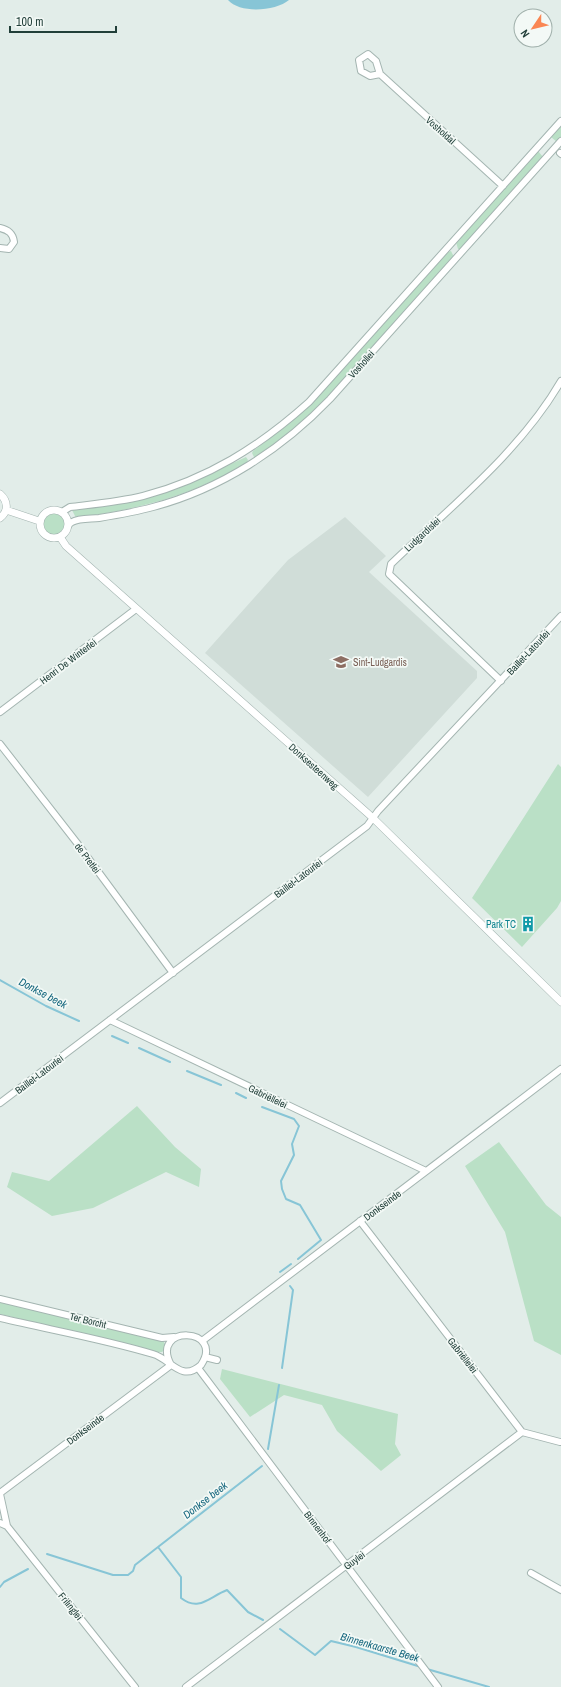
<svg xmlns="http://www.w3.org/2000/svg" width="561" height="1687" font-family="'Archivo Narrow',sans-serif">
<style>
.built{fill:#d0ddd8}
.green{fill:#bae0c6}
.water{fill:#87c5d6}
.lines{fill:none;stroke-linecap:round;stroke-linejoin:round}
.stream{stroke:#87c5d6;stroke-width:2}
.minor-casing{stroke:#a4b5b1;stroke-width:8}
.tertiary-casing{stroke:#a4b5b1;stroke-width:8}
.minor{stroke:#fff;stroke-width:6}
.tertiary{stroke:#fff;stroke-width:7}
.labels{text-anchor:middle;stroke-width:3.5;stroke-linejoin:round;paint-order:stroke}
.street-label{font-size:10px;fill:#213f39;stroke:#f3f9f6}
.education-label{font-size:10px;fill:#785e54;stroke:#f3f9f6;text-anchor:start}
.culture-label{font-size:10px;fill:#0d838f;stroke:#f3f9f6;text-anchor:end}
.water-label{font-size:11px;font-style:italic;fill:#17687f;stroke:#f3f9f6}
</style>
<rect width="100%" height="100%" fill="#e2ede9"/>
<path class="built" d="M345,517L386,556L369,572L477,671V678L368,797L205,653L288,560Z"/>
<path class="green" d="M561,125V137L557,142L551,137Z
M538,151L543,157L461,249H458L456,242Z
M451,251L454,257C424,290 395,322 366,355C332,392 299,429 257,457H254L252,453L253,451L290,423L315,399L448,252Z
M246,457L248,460L246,464C187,497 143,508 76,518L72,510L134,501L177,489Z
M43 524a11 11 0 1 1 22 0a11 11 0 1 1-22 0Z
M558,764L561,767V901L557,908L522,947L472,898Z
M137,1106L175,1147L201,1169L199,1187L166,1172L93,1208L52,1216L7,1187L12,1172L49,1181Z
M499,1142L546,1205L561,1217V1355L534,1341L505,1232L465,1166Z
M0,1301L163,1341C166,1344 166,1349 162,1352H157L0,1314Z
M222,1369L398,1414L395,1444L401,1455L381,1471L337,1431L322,1405L284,1395L250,1417L220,1379Z"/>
<path class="water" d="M228,0H289C276,11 240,14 228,0Z"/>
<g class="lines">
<path class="stream" d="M0,980L46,1006L79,1021
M112,1036L128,1043
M139,1048L170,1062
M187,1071L221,1085
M236,1093L246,1098
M262,1107L294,1119L299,1126L292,1144L294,1155L281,1181L282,1189L286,1199L300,1205L321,1240L298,1259
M280,1272L291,1264
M282,1368L293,1290L290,1286
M268,1449L279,1385
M158,1547L262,1466
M47,1554L113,1575H128L133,1571L135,1565L158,1547L181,1577V1598C199,1612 209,1597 227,1590L248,1612L263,1620
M0,1587L4,1582L28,1569
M280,1629L315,1655L331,1641L356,1647L421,1667
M427,1669L489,1687"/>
<g class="minor-casing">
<path id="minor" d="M368,54L376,61L380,74L370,76L361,71L359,60Z
M380,74L503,186
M560,153L561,154
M0,228C8,230 13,233 14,242L9,249L0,248
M62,512L70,507C95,504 119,502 143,496C207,479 259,447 309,402L561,121
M68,526C69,524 70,523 72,522C79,518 91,519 99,518C117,515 135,512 153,507C221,489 282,449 330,399L561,141
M501,681L389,574L391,564C449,508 520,452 561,381
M0,712L136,609
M0,744L77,843L173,973
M110,1020L426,1171
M0,1103L367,826L378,811L561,616
M360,1221L522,1432
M0,1299L162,1338L174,1337
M0,1318C51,1330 103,1339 153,1354C171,1359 181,1383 201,1365C226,1327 149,1324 171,1365
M202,1341L561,1069
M205,1357L217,1360
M198,1368L438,1687
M522,1432L560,1442
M0,1493L171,1365
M0,1494L7,1526
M0,1523L7,1526L135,1687
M531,1573L561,1590
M186,1687L522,1432"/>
</g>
<g class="tertiary-casing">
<path id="tertiary" d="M0,494C8,501 9,511 0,518
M40 524a14 14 0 1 1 28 0a14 14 0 1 1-28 0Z
M6,510L39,521
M60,537L66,546L373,818L561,1002"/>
</g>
<use href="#minor" class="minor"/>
<use href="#tertiary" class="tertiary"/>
</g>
<defs>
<g id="school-bare" transform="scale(1.2)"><path d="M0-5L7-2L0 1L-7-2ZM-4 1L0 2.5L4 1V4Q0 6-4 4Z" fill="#8d6e63" stroke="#f3f9f6" stroke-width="2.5" paint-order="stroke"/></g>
<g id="building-bare" transform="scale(1.2)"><path d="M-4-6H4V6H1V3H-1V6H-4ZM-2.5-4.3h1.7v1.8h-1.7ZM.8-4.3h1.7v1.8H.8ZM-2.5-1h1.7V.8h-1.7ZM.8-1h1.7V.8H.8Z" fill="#0f9aa8" stroke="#f3f9f6" stroke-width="2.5" paint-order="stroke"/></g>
</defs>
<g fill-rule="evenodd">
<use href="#school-bare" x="341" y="662"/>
<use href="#building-bare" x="528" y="924"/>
</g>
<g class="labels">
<g class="street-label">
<text transform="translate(441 130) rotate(42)" y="4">Vosholdal</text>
<text transform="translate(361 364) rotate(-48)" y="4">Voshollei</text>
<text transform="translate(422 534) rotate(-43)" y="4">Ludgardislei</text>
<text transform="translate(528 652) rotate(-47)" y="4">Baillet-Latourlei</text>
<text transform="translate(68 661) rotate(-37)" y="4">Henri De Winterlei</text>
<text transform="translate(314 766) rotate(42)" y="4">Donksesteenweg</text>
<text transform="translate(88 858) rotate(53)" y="4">de Pretlei</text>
<text transform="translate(298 878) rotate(-37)" y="4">Baillet-Latourlei</text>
<text transform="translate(39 1074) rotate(-37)" y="4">Baillet-Latourlei</text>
<text transform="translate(268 1096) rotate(26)" y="4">Gabriëllelei</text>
<text transform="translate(382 1205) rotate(-37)" y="4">Donkseinde</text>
<text transform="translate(88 1320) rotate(14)" y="4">Ter Borcht</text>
<text transform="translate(463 1355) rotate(52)" y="4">Gabriëllelei</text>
<text transform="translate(85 1429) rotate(-37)" y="4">Donkseinde</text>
<text transform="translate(318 1527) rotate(53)" y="4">Binnenhof</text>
<text transform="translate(354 1560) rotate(-37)" y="4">Guylei</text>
<text transform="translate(71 1606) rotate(51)" y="4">Frilinglei</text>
</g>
<g class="education-label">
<text x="353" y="666">Sint-Ludgardis</text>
</g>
<g class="culture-label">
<text x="516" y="928">Park TC</text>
</g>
<g class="water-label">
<text transform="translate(43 993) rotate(28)" y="4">Donkse beek</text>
<text transform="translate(205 1500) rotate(-38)" y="4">Donkse beek</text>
<text transform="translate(380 1647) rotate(16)" y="4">Binnenkaarste Beek</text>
</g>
</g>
<g transform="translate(533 28) rotate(235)"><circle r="19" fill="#f3f9f6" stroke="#9fafaa"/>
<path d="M0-3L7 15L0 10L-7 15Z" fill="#fa8653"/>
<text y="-6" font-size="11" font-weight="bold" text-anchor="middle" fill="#213f39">N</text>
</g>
<path d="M10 26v6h106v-6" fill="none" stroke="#213f39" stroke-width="2"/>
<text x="16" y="26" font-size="12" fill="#213f39" stroke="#f3f9f6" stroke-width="3" paint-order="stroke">100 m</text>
</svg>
